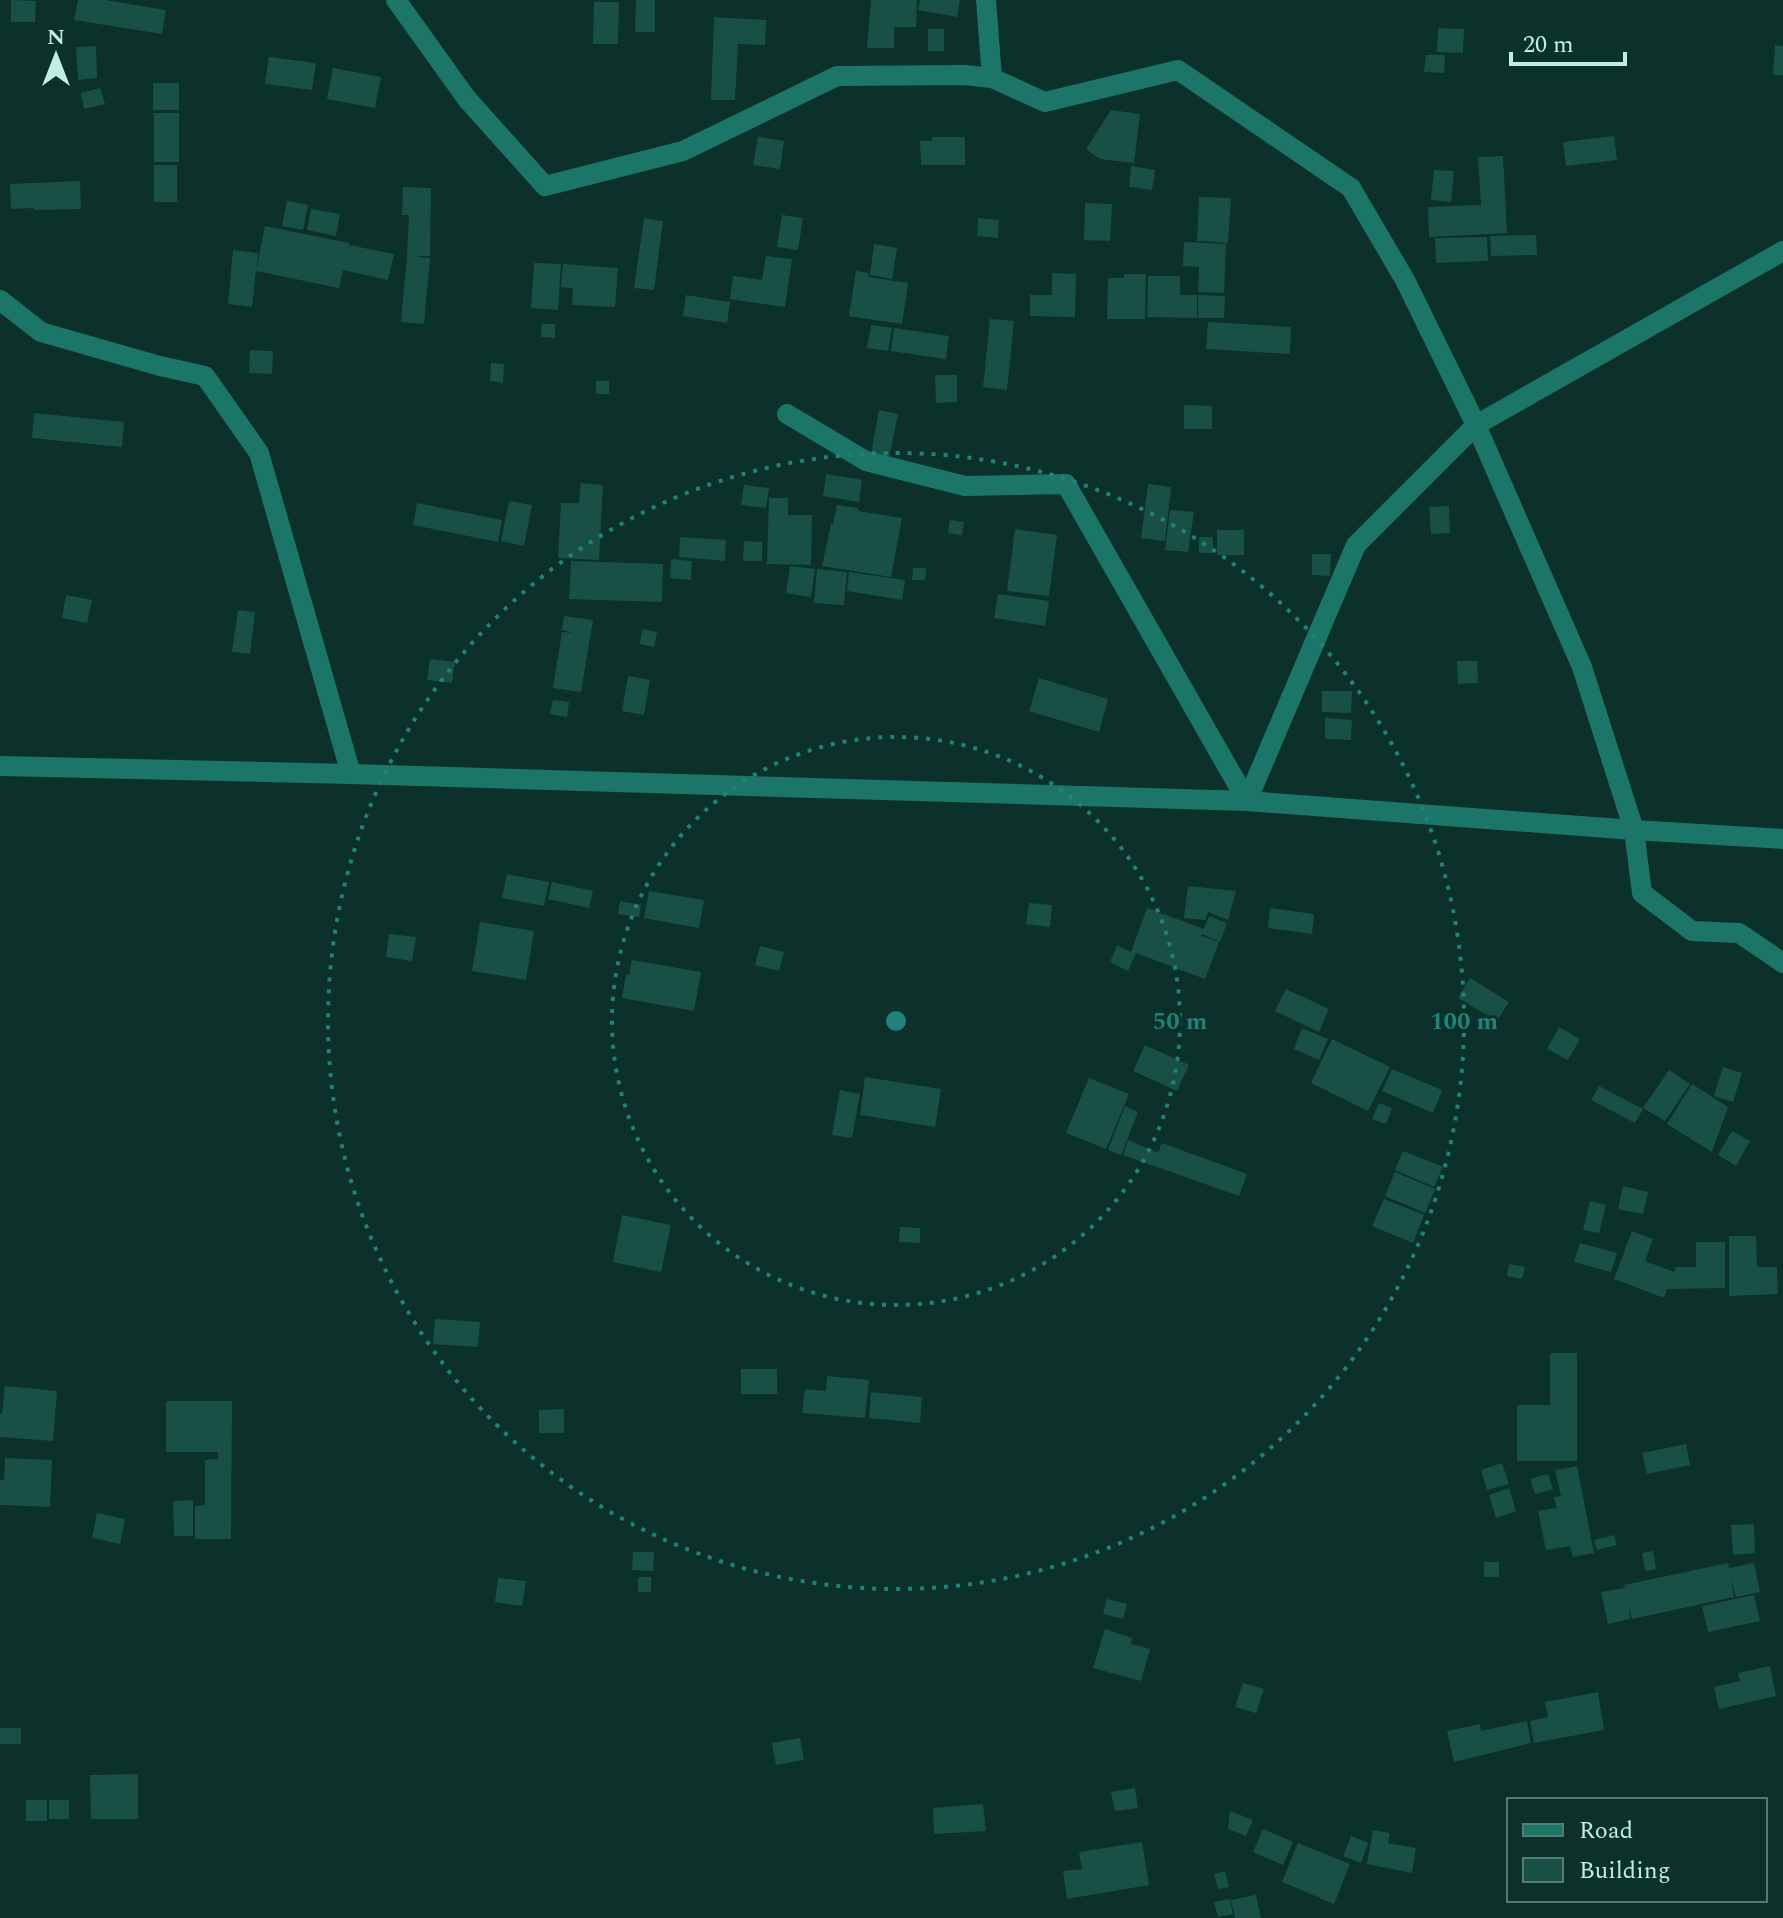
<svg xmlns="http://www.w3.org/2000/svg" width="1783" height="1918" font-family="Spectral,serif">
<style>
.building{fill:#195046}
.lines{fill:none;stroke-linecap:round;stroke-linejoin:round}
.minor{stroke:#1c7668;stroke-width:20}
.ring{fill:none;stroke:#20827a;stroke-width:4;stroke-dasharray:4 8}
.centre{fill:#20827a;stroke:#0c302a;stroke-width:4}
.ring-label{font-size:24px;text-anchor:middle;font-weight:bold;fill:#20827a;stroke:#0c302a;stroke-width:6;stroke-linejoin:round;paint-order:stroke}
</style>
<rect width="100%" height="100%" fill="#0c302a"/>
<path class="building" d="M11,0L36,1L35,22H11Z
M78,0H105L166,10L162,34L74,20Z
M636,0H655V32H635Z
M871,0H917L916,27H894V48H867Z
M920,0H960L957,17L918,10Z
M594,2H619L618,44H593Z
M714,17L766,20L765,45L738,44L735,100H711Z
M1438,28L1464,29L1463,53L1437,52Z
M928,29H944V51H928Z
M1775,45L1783,46V75H1773Z
M96,46L97,78L78,80L76,47Z
M1426,55H1445L1444,73L1424,72Z
M269,57L316,63L312,90L265,84Z
M333,68L381,77L375,108L327,99Z
M153,83H179V110H153Z
M100,88L105,104L84,109L81,93Z
M1111,110L1140,114L1134,163L1100,159L1086,149Z
M154,113H179V162H154Z
M1614,136L1617,160L1566,166L1563,142Z
M758,137L784,141L780,169L753,165Z
M932,137H965V165H921L920,141H932Z
M1503,156L1507,233L1429,237L1428,207L1481,205L1478,157Z
M154,165H177V202H154Z
M1131,166L1155,170L1152,190L1129,187Z
M1434,170L1454,171L1451,202L1431,200Z
M80,181L81,209L34,210V208L11,209L10,184Z
M403,187L431,188L430,256H413L430,258L424,324L401,322L407,256L409,215H402Z
M1199,197L1231,198L1228,243L1197,241Z
M287,201L308,205L303,230L282,226Z
M1085,203L1112,204L1110,241L1084,240Z
M311,209L340,214L336,236L307,230Z
M782,215L803,218L798,250L777,247Z
M644,218L663,221L654,290L634,288Z
M978,218L999,220L998,238L977,236Z
M265,226L349,243V245L394,254L388,280L343,270L339,288L256,271Z
M1536,235L1537,255L1491,256L1490,236Z
M1487,237L1488,261L1436,263L1435,238Z
M1184,242L1226,244L1224,293L1198,292L1199,267L1183,266Z
M874,244L897,248L892,279L870,275Z
M233,250L258,253L252,307L228,304Z
M766,256L792,259L785,307L730,299L733,276L762,280Z
M534,263L561,264L558,310L531,308Z
M563,264L618,268L615,307L572,305L573,288L561,287Z
M856,271L869,273L868,277L908,283L902,324L849,316Z
M1052,273L1076,274L1075,317L1030,316V295H1052Z
M1124,274H1146L1145,319H1107L1108,278H1124Z
M1148,276H1180V295H1197V318L1147,317Z
M686,295L730,302L727,323L683,316Z
M1198,295L1225,296L1224,318H1198Z
M990,319L1014,321L1007,390L983,387Z
M1208,322L1291,327L1290,354L1206,349Z
M542,324H555V338L541,337Z
M871,325L892,328L888,351L867,348Z
M894,328L949,336L946,359L891,351Z
M250,350L273,351L272,374L249,373Z
M491,363L504,364L503,383L490,381Z
M935,375H957V402L936,403Z
M596,381H609V394H596Z
M1184,405L1212,406V429H1184Z
M879,410L898,414L889,458L871,454Z
M34,413L124,422L122,447L32,438Z
M826,474L862,480L859,502L823,496Z
M581,483L603,485L599,560L558,558L561,503H579Z
M1148,484L1171,487L1165,541L1141,538Z
M744,485L769,488L766,508L741,505Z
M769,498H788V515H812L811,565L767,564Z
M509,501L532,505L524,546L501,541Z
M417,503L502,520L498,542L413,525Z
M837,505L858,508V511L902,518L891,577L822,566L831,524H833Z
M1449,506L1450,533L1431,534L1429,507Z
M1170,510L1194,512L1188,552L1165,550Z
M950,520L964,522L962,535L948,533Z
M1015,529L1057,535L1049,596L1007,591Z
M1217,530H1244V555H1217Z
M680,537L726,540L725,561L679,557Z
M1199,537H1213V553H1199Z
M744,541L762,542V561H743Z
M1312,554H1331L1330,576L1312,575Z
M671,559L692,561L691,580L670,578Z
M571,561L663,564L662,602L569,599Z
M790,566L815,569L811,597L786,593Z
M913,568H926L925,580H912Z
M817,569L847,572L844,605L814,603Z
M849,572L905,580L902,600L847,591Z
M998,594L1049,601L1045,626L994,618Z
M66,595L92,600L87,623L62,618Z
M238,610L255,612L250,654L232,652Z
M564,616L593,620L581,692L553,688L562,632L573,633L562,630Z
M642,629L657,632L654,647L640,644Z
M430,659L455,662L452,683L427,680Z
M1457,661H1477L1478,683L1458,684Z
M628,676L650,680L644,715L622,711Z
M1039,678L1108,699L1099,732L1029,711Z
M1322,691H1352L1351,713L1322,712Z
M553,700L569,702L567,717L550,714Z
M1325,718L1352,720L1351,740L1325,739Z
M507,874L549,882L544,906L502,898Z
M552,882L593,891L589,908L548,899Z
M1188,886L1236,891L1228,920L1208,912L1205,920L1184,918Z
M649,891L704,900L699,928L644,918Z
M620,901L641,905L639,917L618,914Z
M1029,903L1052,905L1050,927L1026,924Z
M1147,908L1204,929L1209,916L1227,923L1220,942L1202,934L1201,936L1219,942L1205,979L1136,953L1128,971L1110,962L1117,945L1131,952Z
M1270,908L1314,914L1312,934L1268,928Z
M480,922L534,931L526,980L472,971Z
M389,934L416,937L412,961L386,957Z
M760,946L784,952L779,971L755,965Z
M632,960L701,972L694,1011L622,998L626,974L629,975Z
M1470,978L1509,1002L1497,1021L1458,998Z
M1286,989L1329,1009L1319,1032L1275,1011Z
M1559,1027L1580,1039L1568,1060L1547,1049Z
M1302,1028L1328,1039L1319,1060L1294,1049Z
M1332,1039L1390,1067L1368,1111L1311,1083Z
M1145,1045L1189,1065L1177,1091L1133,1071Z
M1723,1067L1742,1073L1733,1102L1714,1096Z
M1392,1069L1442,1090L1433,1113L1382,1091Z
M1669,1070L1690,1084L1665,1121L1643,1108Z
M865,1077L941,1089L935,1127L860,1115Z
M1089,1078L1129,1094L1106,1149L1066,1133Z
M1692,1084L1728,1107L1712,1152L1667,1124Z
M1599,1086L1643,1109L1635,1123L1591,1100Z
M840,1090L860,1094L852,1138L832,1135Z
M1379,1103L1392,1108L1386,1124L1372,1119Z
M1125,1106L1138,1112L1121,1155L1108,1150Z
M1732,1131L1750,1141L1736,1166L1718,1155Z
M1128,1140L1158,1153L1162,1143L1247,1174L1239,1196L1123,1155Z
M1403,1151L1443,1167L1434,1187L1395,1170Z
M1395,1172L1435,1189L1425,1213L1385,1196Z
M1623,1186L1648,1192L1643,1214L1618,1209Z
M1384,1199L1424,1215L1413,1243L1372,1226Z
M1590,1201L1606,1205L1599,1233L1583,1230Z
M622,1215L671,1225L661,1272L613,1262Z
M900,1227L920,1228V1243L899,1242Z
M1632,1231L1653,1239L1645,1261L1674,1272L1676,1267H1696V1242H1725V1288L1667,1289L1664,1298L1614,1279Z
M1729,1236H1756L1757,1267H1777L1778,1294L1729,1296Z
M1580,1243L1617,1253L1611,1272L1574,1262Z
M1509,1264L1525,1267L1522,1279L1507,1276Z
M435,1319L480,1322L478,1347L433,1344Z
M1550,1353H1577V1461H1517V1405H1550Z
M741,1369H777V1394H741Z
M827,1376L869,1380L865,1418L802,1413L805,1389L826,1391Z
M5,1386L57,1391L53,1441L0,1437V1414H2Z
M871,1392L922,1397L920,1423L869,1418Z
M166,1401H232L231,1539H195V1506L205,1505V1460L218,1459V1452H166Z
M564,1409V1433H539V1410Z
M1686,1444L1690,1465L1647,1474L1642,1453Z
M5,1458L52,1460L50,1507L0,1505V1480H4Z
M1502,1463L1509,1484L1487,1490L1481,1470Z
M1577,1466L1594,1553L1573,1557L1570,1546L1546,1550L1538,1511L1557,1508L1554,1497L1561,1496L1555,1470Z
M1548,1474L1553,1489L1535,1494L1530,1479Z
M1509,1488L1516,1511L1496,1518L1489,1495Z
M193,1500V1536H174L173,1501Z
M97,1513L125,1519L120,1544L92,1538Z
M1754,1524L1755,1553L1733,1555L1731,1525Z
M1614,1535L1617,1545L1597,1550L1594,1540Z
M1653,1551L1656,1569L1645,1571L1642,1553Z
M633,1552H654L653,1571L632,1570Z
M1484,1562H1499V1577H1484Z
M1728,1563L1729,1568L1754,1563L1760,1592L1736,1597L1731,1578L1734,1597L1632,1619L1629,1606L1630,1619L1608,1624L1601,1592L1625,1588L1624,1585Z
M638,1577H651V1592H638Z
M498,1578L526,1581L522,1606L495,1602Z
M1754,1595L1760,1621L1708,1632L1702,1606Z
M1107,1599L1127,1604L1123,1619L1103,1614Z
M1105,1629L1132,1638L1131,1644L1150,1649L1141,1681L1093,1668Z
M1770,1666L1776,1696L1719,1709L1714,1687L1740,1681L1738,1673Z
M1243,1683L1264,1689L1256,1713L1235,1707Z
M1598,1692L1604,1730L1534,1743L1530,1721L1548,1717L1545,1702Z
M1527,1721L1531,1743L1454,1762L1447,1731L1480,1724L1481,1731Z
M0,1728H21V1744H0Z
M800,1738L804,1760L776,1765L772,1743Z
M138,1774V1819H91L90,1775Z
M1135,1788L1138,1808L1115,1811L1111,1792Z
M26,1800H47V1821H26Z
M49,1800H69V1819H49Z
M983,1804L986,1831L934,1834L933,1808Z
M1230,1811L1253,1820L1246,1836L1228,1829Z
M1263,1829L1293,1842L1283,1865L1253,1852Z
M1373,1830L1390,1833L1388,1843L1416,1848L1412,1873L1367,1864Z
M1351,1836L1368,1843L1361,1863L1343,1856Z
M1142,1842L1149,1885L1067,1899L1063,1871L1082,1869L1079,1852Z
M1298,1843L1350,1864L1334,1904L1282,1882Z
M1225,1871L1229,1887L1218,1889L1214,1874Z
M1256,1895L1261,1918H1235L1231,1900Z
M1230,1899L1233,1914L1218,1917L1214,1902Z"/>
<g class="lines">
<path class="minor" d="M396,0L467,99L545,186L683,151L837,76L964,75L992,78
M986,0L992,78L1045,102L1178,70L1351,188L1405,280L1476,425L1582,667L1634,830L1642,893L1692,931L1739,933L1783,963
M0,300L41,332L160,366L205,376L259,453L351,774
M787,414L866,461L965,486L1066,484L1247,801
M0,766L351,774L1247,801L1634,830L1783,839
M1247,801L1356,545L1476,425L1783,251"/>
</g>
<g class="ring">
<circle cx="896" cy="1021" r="284"/>
<circle cx="896" cy="1021" r="568"/>
</g>
<circle cx="896" cy="1021" r="12" class="centre"/>
<g class="ring-label">
<text x="1180" y="1029">50 m</text>
<text x="1464" y="1029">100 m</text>
</g>
<rect x="1507" y="1798" width="260" height="104" fill="#0c302a" stroke="#537c74" stroke-width="2"/>
<rect x="1523" y="1824" width="40" height="12" fill="#1c7668" stroke="#537c74" stroke-width="2"/>
<text x="1579" y="1838" font-size="24" fill="#beefe4">Road</text>
<rect x="1523" y="1858" width="40" height="24" fill="#195046" stroke="#537c74" stroke-width="2"/>
<text x="1579" y="1878" font-size="24" fill="#beefe4">Building</text>
<g transform="translate(56 56)" stroke="#0c302a" stroke-width="6" paint-order="stroke">
<path d="M0-6L14 30L0 20L-14 30Z" fill="#beefe4"/>
<text y="-12" font-size="22" font-weight="bold" text-anchor="middle" fill="#beefe4">N</text>
</g>
<path d="M1511 52v12h114v-12" fill="none" stroke="#beefe4" stroke-width="4"/>
<text x="1523" y="52" font-size="24" fill="#beefe4" stroke="#0c302a" stroke-width="6" paint-order="stroke">20 m</text>
</svg>
